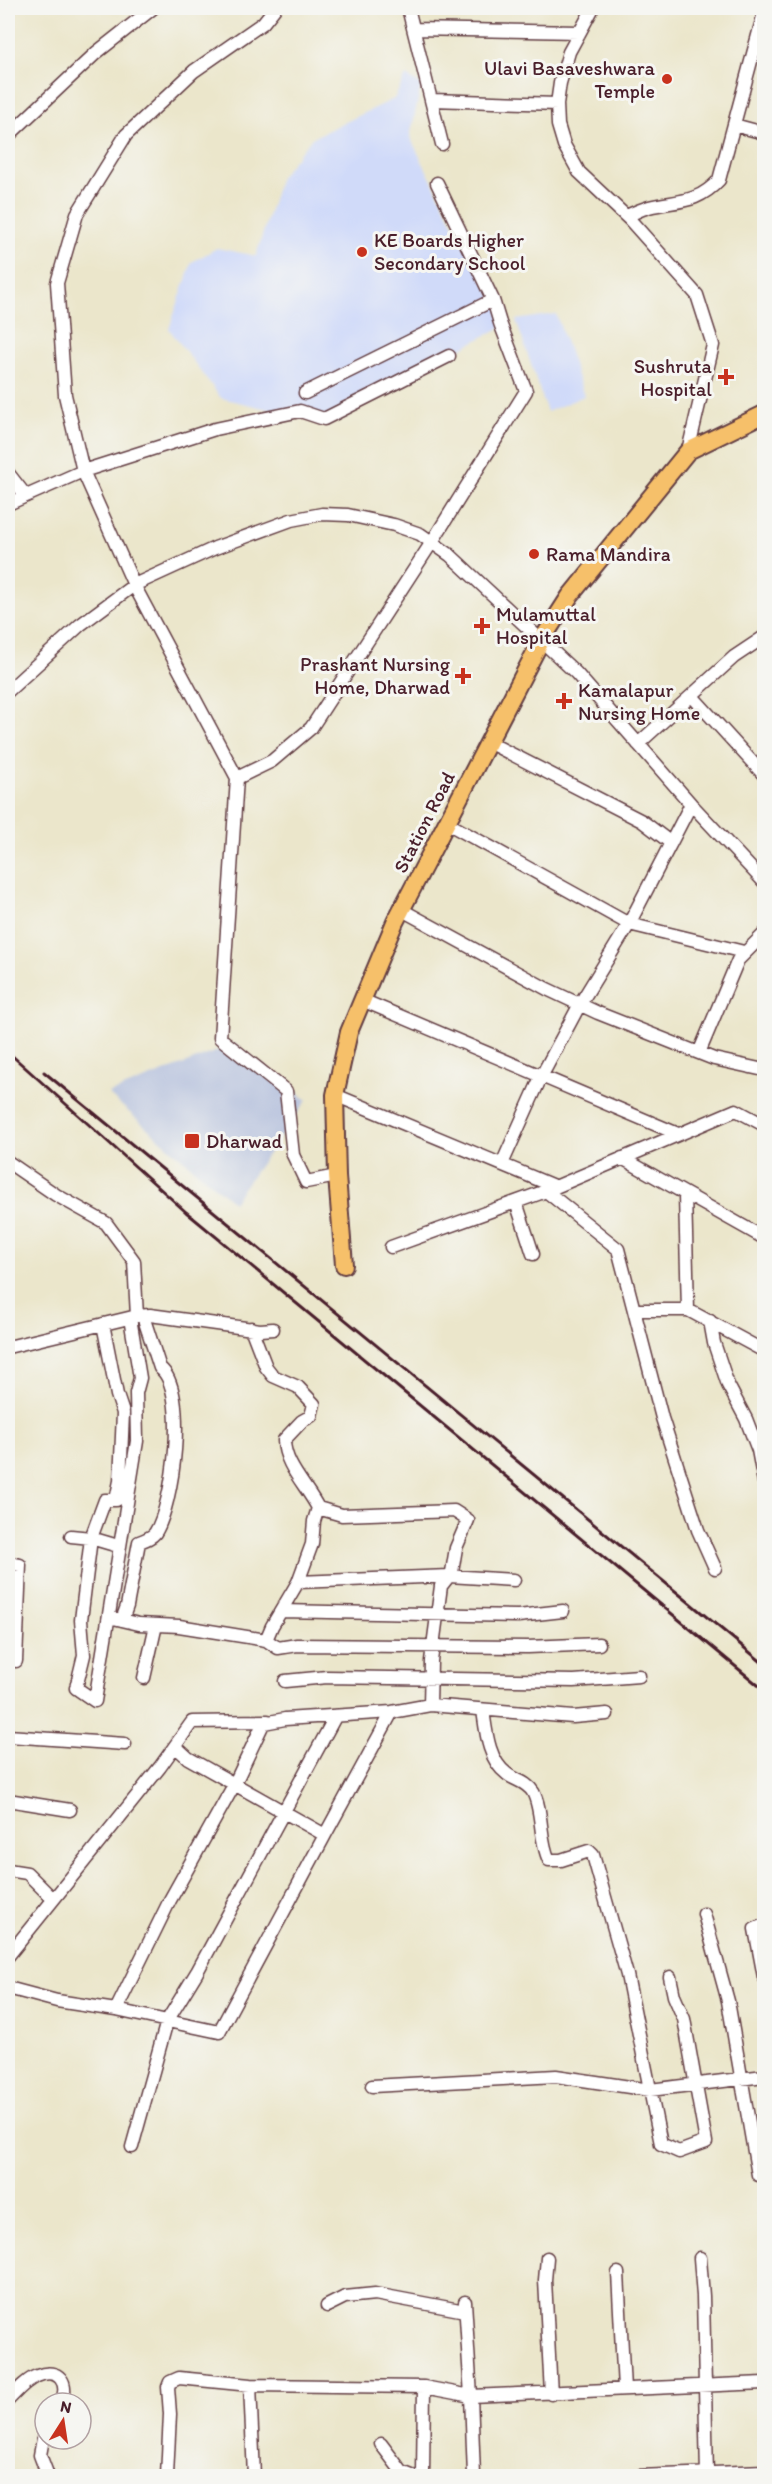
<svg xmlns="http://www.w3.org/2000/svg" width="772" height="2484" font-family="Itim,sans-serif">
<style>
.built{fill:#d0daf9}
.industrial{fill:#bac4de}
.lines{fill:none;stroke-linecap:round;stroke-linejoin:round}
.minor-casing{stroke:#623d43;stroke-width:15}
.major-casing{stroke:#623d43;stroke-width:20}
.minor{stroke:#fff;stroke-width:12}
.major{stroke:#f6c06b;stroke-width:16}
.rail{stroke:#4a1f2b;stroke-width:3}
.poi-dot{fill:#c8321e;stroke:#f6f6f2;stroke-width:2}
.labels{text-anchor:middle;stroke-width:6;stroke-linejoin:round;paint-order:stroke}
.poi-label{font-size:20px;fill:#4a1f2b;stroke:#f6f6f2;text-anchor:start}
.street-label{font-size:20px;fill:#4a1f2b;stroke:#f6f6f2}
</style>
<rect width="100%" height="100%" fill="#f6f6f2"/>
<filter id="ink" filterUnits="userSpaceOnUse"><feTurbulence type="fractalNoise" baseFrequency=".0167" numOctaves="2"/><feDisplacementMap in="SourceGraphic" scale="12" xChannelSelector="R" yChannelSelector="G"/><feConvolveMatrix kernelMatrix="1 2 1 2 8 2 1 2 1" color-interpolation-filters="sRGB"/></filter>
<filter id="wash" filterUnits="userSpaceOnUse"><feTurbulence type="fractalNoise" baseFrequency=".008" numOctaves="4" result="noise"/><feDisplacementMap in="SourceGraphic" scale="24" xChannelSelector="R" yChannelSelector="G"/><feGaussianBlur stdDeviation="1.35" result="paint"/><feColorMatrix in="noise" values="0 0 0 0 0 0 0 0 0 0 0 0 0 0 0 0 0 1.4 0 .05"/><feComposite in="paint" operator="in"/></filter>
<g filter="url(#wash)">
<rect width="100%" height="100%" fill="#ebe6cb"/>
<path class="built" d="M406,76L421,85L410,137L457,231L507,324L354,406L318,421L221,398L169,329L192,262L217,248L256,256L280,177L312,138L394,99Z
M556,314L584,396L547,412L516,320Z"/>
<path class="industrial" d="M235,1044L307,1100L233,1202L108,1094Z"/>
</g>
<g filter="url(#ink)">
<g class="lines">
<g class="minor-casing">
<path id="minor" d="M275,8L263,23L194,71L126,135L77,214L57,283L65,395L83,471L134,585L237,778L220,1038L286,1091L293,1155L306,1182L337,1176
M408,8L442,144
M593,8L569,52L560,83L557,104L558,125L564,145L579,172L630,220L697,295L713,345L688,451
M414,29L578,32
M432,100L557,104
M734,125L764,133
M8,136L96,53L153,8
M626,216C634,213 641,209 649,207C678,200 697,204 719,180L764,13
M305,393L493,300
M8,473L26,496
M8,504L83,471L215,429L300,411L324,419L449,356
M8,691L80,625L134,585L215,548L291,520L322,514L348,515L394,525L420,534L450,555L576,673L691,804L764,882
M692,696L764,775
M488,742L642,821L671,843
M638,744L734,657L764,637
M237,778L272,761L311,728L432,542L526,391L500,323L493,300L437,183
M447,823L629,924L744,952
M402,910L547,989L598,1013L714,1059L764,1070
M362,1000L678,1134
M699,1053L738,960L764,934
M335,1095L556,1187
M622,1158L764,1238
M8,1162L56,1195L106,1223L134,1261L137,1316
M502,1164L541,1077L580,1004L629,924L691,804
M546,1191L618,1249L662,1418L698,1530L715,1568
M685,1195L688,1310
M516,1202L533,1254
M391,1247L546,1191L736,1110L764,1125
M635,1310H688L764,1351
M710,1321L714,1343L728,1385L746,1419L758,1450L764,1482
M103,1324L117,1395L123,1413L120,1481L116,1500H105L91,1538L81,1620L84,1655L76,1688L95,1701L137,1441L136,1393L140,1378L130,1318
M8,1347L137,1316L150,1315L260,1330L273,1329
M318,1508L342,1515L454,1511L468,1520L456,1548L452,1572L441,1586L431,1661L430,1705
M71,1536L91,1538L118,1546
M8,1563L20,1565L16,1661
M298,1582L449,1576L514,1580
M282,1611L518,1616L563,1611
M109,1617L139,1624L179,1626L266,1640L272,1626L298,1582L312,1544L314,1521L318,1508C307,1486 284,1465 284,1440L302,1421L311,1416L314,1404L298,1387L273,1376L266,1367L251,1328
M122,1620L127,1606L139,1542C145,1540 151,1538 155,1533C173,1506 189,1390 160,1368L143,1316
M266,1640L278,1648L297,1645L528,1647L599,1644
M144,1678L156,1625
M285,1681L327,1677L574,1681L639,1676
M483,1710C486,1731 488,1760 507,1774C516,1781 526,1781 533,1792C543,1810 539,1840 549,1860H561L589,1851L593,1855L627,1975L661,2144L679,2152L706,2142L684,2019L674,1996L670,1977
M264,1723L285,1719L392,1712L430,1705L573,1717L607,1714
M8,1736L125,1744
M175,1746L188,1758L325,1835L392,1712
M8,1800L70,1810
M8,1870L27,1873L53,1899
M704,1914L728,2001L758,2175L764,2174
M764,1925L755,1929L764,1977
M8,1956L160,1767L192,1722L268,1721
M8,1988L57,2001L116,2010L219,2032L325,1835
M116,2010L170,1900L234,1785L263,1724
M372,2086L556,2076L650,2090L764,2076
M132,2147L167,2021L197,1972L335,1717
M547,2258L545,2280L551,2394
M700,2258L703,2296L707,2476
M618,2273L624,2389
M465,2302L471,2396L764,2383
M327,2306L345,2297L375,2294L465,2311
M250,2385L254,2476
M8,2400C16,2392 26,2380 37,2376C59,2367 70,2383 61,2403
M45,2428L40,2455L48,2476
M381,2444L402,2472L412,2476
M167,2476L170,2414L168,2387L170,2382L179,2378L250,2385L424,2387L471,2396L474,2476
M423,2476L424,2387
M639,2476L764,2471"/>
</g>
<g class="major-casing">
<path id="major" d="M344,1265L337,1176L335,1095L349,1032L395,922L541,641L570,596L688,451L764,414"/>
</g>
<use href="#minor" class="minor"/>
<use href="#major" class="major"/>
<path class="rail" d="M8,1052L186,1212L764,1690
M44,1072L764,1664"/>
</g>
</g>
<g class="poi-dot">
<circle cx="667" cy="79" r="6"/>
<circle cx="362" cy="252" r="6"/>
<path d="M723 368h6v6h6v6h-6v6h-6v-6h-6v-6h6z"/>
<circle cx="534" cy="554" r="6"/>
<path d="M479 617h6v6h6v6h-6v6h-6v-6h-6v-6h6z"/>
<path d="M460 667h6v6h6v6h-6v6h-6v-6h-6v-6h6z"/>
<path d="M561 692h6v6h6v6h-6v6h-6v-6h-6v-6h6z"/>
<rect x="184" y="1133" width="16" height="16" rx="3"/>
</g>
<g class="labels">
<g class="poi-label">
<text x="655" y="75" text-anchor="end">Ulavi Basaveshwara<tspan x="655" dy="23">Temple</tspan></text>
<text x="374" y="247">KE Boards Higher<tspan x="374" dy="23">Secondary School</tspan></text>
<text x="712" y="373" text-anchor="end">Sushruta<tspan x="712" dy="23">Hospital</tspan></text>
<text x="546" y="561">Rama Mandira</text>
<text x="496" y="621">Mulamuttal<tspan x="496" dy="23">Hospital</tspan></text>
<text x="450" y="671" text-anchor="end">Prashant Nursing<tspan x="450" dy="23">Home, Dharwad</tspan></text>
<text x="578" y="697">Kamalapur<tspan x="578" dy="23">Nursing Home</tspan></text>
<text x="206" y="1148">Dharwad</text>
</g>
<g class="street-label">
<text transform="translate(424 822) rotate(-63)" y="7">Station Road</text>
</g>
</g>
<rect width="772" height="2484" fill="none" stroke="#f6f6f2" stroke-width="30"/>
<g transform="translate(63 2421) rotate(12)"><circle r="28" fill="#f6f6f2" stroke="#b1a0a2" stroke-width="1.5"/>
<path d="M0-4.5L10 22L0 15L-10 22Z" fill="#c8321e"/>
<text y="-9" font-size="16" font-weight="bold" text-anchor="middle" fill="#4a1f2b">N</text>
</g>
</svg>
